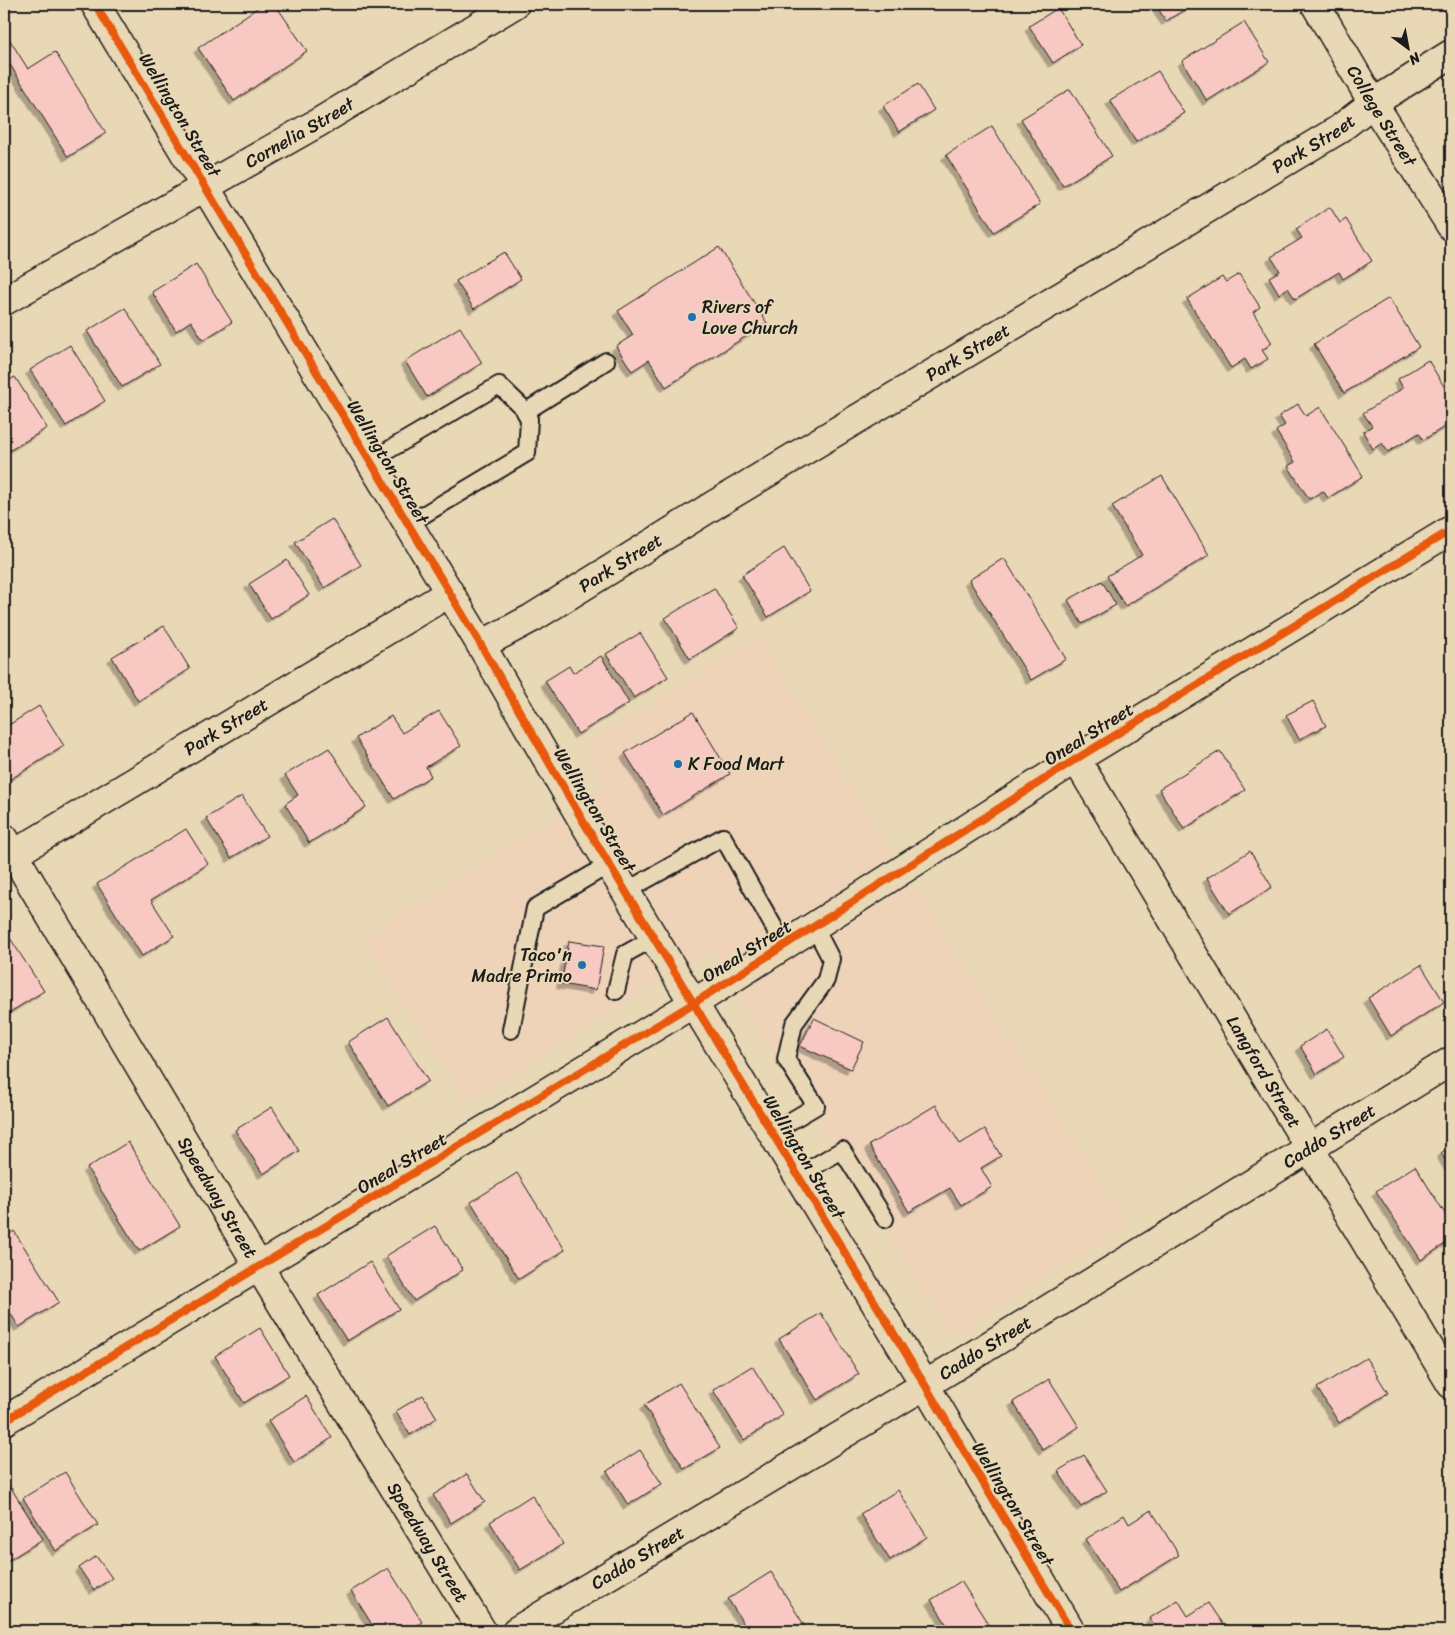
<svg xmlns="http://www.w3.org/2000/svg" width="1455" height="1635" font-family="Sriracha,sans-serif">
<style>
.built{fill:#eed3b9}
.building{fill:#f8c8c2;stroke:#1c1c1c;filter:url(#shadow)}
.lines{fill:none;stroke-linecap:round;stroke-linejoin:round}
.service-casing{stroke:#1c1c1c;stroke-width:20}
.minor-casing{stroke:#1c1c1c;stroke-width:31}
.tertiary-casing{stroke:#1c1c1c;stroke-width:31}
.service{stroke:#e9d8b5;stroke-width:16}
.minor{stroke:#e9d8b5;stroke-width:28}
.tertiary{stroke:#e9d8b5;stroke-width:28}
.cycleway-casing{stroke:#e9d8b5;stroke-width:11}
.cycleway{stroke:#e8590c;stroke-width:8}
.poi-dot{fill:#1f6fb2;stroke:#e9d8b5;stroke-width:2}
.labels{text-anchor:middle;stroke-width:4;stroke-linejoin:round;paint-order:stroke}
.street-label{font-size:18px;fill:#1c1c1c;stroke:#e9d8b5}
.poi-label{font-size:18px;fill:#1c1c1c;stroke:#e9d8b5;text-anchor:start}
</style>
<defs>
<filter id="shadow"><feDropShadow dx="-4.5" dy="4.5" stdDeviation="0" flood-color="#0004"/></filter>
</defs>
<rect width="100%" height="100%" fill="#e9d8b5"/>
<filter id="ink" filterUnits="userSpaceOnUse"><feTurbulence type="fractalNoise" baseFrequency=".02" numOctaves="2"/><feDisplacementMap in="SourceGraphic" scale="10" xChannelSelector="R" yChannelSelector="G"/><feConvolveMatrix kernelMatrix="1 2 1 2 8 2 1 2 1" color-interpolation-filters="sRGB"/></filter>
<g filter="url(#ink)">
<path class="built" d="M758,638L1127,1225L951,1336L709,951L466,1103L363,938L605,786L582,748Z"/>
<path class="building" d="M263,4H275L307,51L234,101L198,48Z
M1155,4H1194L1166,21Z
M1058,8L1081,45L1053,63L1029,26Z
M1244,22L1269,62L1207,101L1182,61Z
M8,37L28,69L55,52L106,133L68,157L4,55V39Z
M1158,71L1184,113L1136,142L1110,100Z
M918,84L934,110L899,132L883,106Z
M1070,89L1112,156L1063,186L1021,119Z
M992,126L1040,204L994,232L946,155Z
M1330,207L1340,223L1346,219L1372,261L1343,279L1339,272L1295,299L1288,288L1279,294L1269,277L1280,271L1271,257L1302,238L1296,229Z
M719,247L767,323L666,387L649,360L632,371L616,346L633,335L618,311Z
M504,252L521,279L474,309L456,281Z
M196,264L232,322L203,340L191,321L176,331L152,292Z
M1239,274L1260,307L1253,312L1272,343L1262,350L1268,359L1251,369L1245,359L1231,368L1187,299L1222,277L1226,282Z
M1389,298L1419,347L1344,393L1314,344Z
M125,308L160,364L122,387L87,331Z
M460,327L482,363L427,397L405,361Z
M70,345L105,401L66,426L30,370Z
M1428,360L1451,398V423L1423,440L1419,433L1388,452L1382,443L1373,449L1363,432L1372,426L1363,413L1403,388L1398,379Z
M15,377L47,428L4,454V383Z
M1298,404L1306,416L1320,407L1363,476L1328,498L1323,491L1309,499L1288,466L1295,462L1276,431L1285,425L1279,416Z
M1162,476L1209,555L1125,606L1107,576L1142,555L1112,506Z
M332,519L361,565L324,588L295,542Z
M784,548L810,591L768,617L742,575Z
M1004,558L1066,659L1031,680L969,580Z
M287,560L309,595L271,619L249,584Z
M1102,581L1116,605L1082,624L1068,600Z
M714,588L739,628L690,659L665,618Z
M164,626L190,669L138,701L112,657Z
M640,633L668,677L634,698L606,654Z
M601,656L629,703L578,734L545,681L569,666L573,673Z
M1313,701L1326,726L1299,739L1286,715Z
M39,706L64,746L6,782L4,778V728Z
M439,711L461,746L426,767L431,776L394,799L356,738L391,716L402,733Z
M693,712L730,774L663,815L625,753Z
M329,748L366,807L309,843L285,804L298,795L285,775Z
M1220,751L1245,790L1184,829L1159,789Z
M242,796L267,836L231,858L206,818Z
M186,829L208,864L151,900L174,936L142,956L97,884Z
M1250,851L1272,887L1229,914L1207,878Z
M10,938L44,991L4,1016V942Z
M569,941L604,946L596,990L561,984Z
M1421,965L1444,1002L1391,1036L1368,998Z
M388,1017L428,1081L388,1106L348,1042Z
M814,1018L864,1042L851,1069L800,1046Z
M1327,1029L1344,1057L1317,1074L1300,1046Z
M936,1105L960,1144L985,1129L1001,1156L981,1168L992,1187L961,1205L950,1188L909,1212L869,1145Z
M272,1107L299,1151L263,1174L235,1130Z
M128,1142L180,1226L139,1251L87,1168Z
M1451,1146V1169L1441,1153Z
M1415,1166L1451,1223V1240L1421,1260L1376,1191Z
M517,1173L565,1250L519,1279L471,1202Z
M435,1226L463,1270L414,1301L386,1256Z
M14,1231L59,1302L19,1327L4,1303V1238Z
M370,1262L399,1309L347,1341L318,1295Z
M821,1313L859,1374L817,1400L779,1339Z
M260,1328L289,1375L244,1403L215,1356Z
M1366,1358L1388,1393L1339,1423L1317,1388Z
M752,1366L783,1415L744,1440L713,1390Z
M1049,1379L1079,1427L1043,1450L1013,1402Z
M679,1383L720,1448L684,1469L644,1405Z
M423,1395L437,1418L410,1435L396,1411Z
M306,1396L332,1438L294,1462L268,1421Z
M640,1450L662,1484L628,1505L607,1471Z
M1084,1455L1107,1491L1081,1507L1058,1471Z
M65,1472L98,1525L56,1551L23,1498Z
M467,1474L485,1502L451,1523L433,1495Z
M11,1488L43,1539L4,1563V1493Z
M898,1490L927,1537L890,1560L860,1514Z
M532,1495L563,1544L520,1570L490,1522Z
M1151,1510L1179,1555L1119,1592L1086,1539L1124,1515L1129,1524Z
M96,1556L112,1578L94,1590L79,1568Z
M388,1568L422,1622L407,1631H376L351,1591Z
M771,1572L806,1628L801,1631H748L728,1599Z
M961,1581L988,1624L977,1631H951L931,1600Z
M1178,1600L1188,1616L1208,1603L1227,1631H1158L1150,1618Z"/>
<g class="lines">
<g class="service-casing">
<path id="service" d="M525,412L606,361
M370,461L499,385L523,408L529,419L527,453L408,524
M626,891L723,837L784,945
M616,991L625,954L654,938
M511,1030L535,908L610,864
M772,1132L816,1106L786,1059L794,1024L826,980L831,959L814,926
M798,1176L842,1150L885,1219"/>
</g>
<g class="minor-casing">
<g id="minor">
<path id="s1" d="M1315,4L1373,103L1451,226"/>
<path id="s2" d="M4,301L321,121L515,4"/>
<path id="s3" d="M481,645L532,618L714,505L1338,130L1373,103L1451,54"/>
<path id="s4" d="M1076,759L1451,1384"/>
<path id="s5" d="M4,838L259,1267L482,1631"/>
<path id="s6" d="M4,860L449,593"/>
<path id="s7" d="M516,1631L925,1385L1451,1061"/>
</g>
</g>
<g class="tertiary-casing">
<path id="tertiary" d="M95,4L481,645L583,821L925,1385L1071,1631
M4,1421L694,1003L1076,759L1451,530"/>
</g>
<use href="#service" class="service"/>
<use href="#minor" class="minor"/>
<use href="#tertiary" class="tertiary"/>
<g class="cycleway-casing">
<path id="cycleway" d="M95,4L481,645L583,821L925,1385L1071,1631
M4,1421L694,1003L1076,759L1451,530"/>
</g>
<use href="#cycleway" class="cycleway"/>
</g>
</g>
<g class="poi-dot">
<circle cx="692" cy="317" r="5"/>
<circle cx="678" cy="764" r="5"/>
<circle cx="582" cy="965" r="5"/>
</g>
<g class="labels">
<g class="street-label">
<text transform="translate(180 115) rotate(59)" y="6">Wellington Street</text>
<text dy="6" stroke="none"><textPath href="#s1" startOffset="130">College Street</textPath></text>
<text dy="6" stroke="none"><textPath href="#s2" startOffset="340">Cornelia Street</textPath></text>
<text dy="6" stroke="none"><textPath href="#s3" startOffset="972">Park Street</textPath></text>
<text dy="6" stroke="none"><textPath href="#s3" startOffset="568">Park Street</textPath></text>
<text transform="translate(388 462) rotate(59)" y="6">Wellington Street</text>
<text dy="6" stroke="none"><textPath href="#s3" startOffset="162">Park Street</textPath></text>
<text dy="6" stroke="none"><textPath href="#s6" startOffset="259">Park Street</textPath></text>
<text transform="translate(1089 734) rotate(-32)" y="6">Oneal Street</text>
<text transform="translate(595 810) rotate(59)" y="6">Wellington Street</text>
<text transform="translate(747 951) rotate(-32)" y="6">Oneal Street</text>
<text dy="6" stroke="none"><textPath href="#s4" startOffset="365">Langford Street</textPath></text>
<text dy="6" stroke="none"><textPath href="#s7" startOffset="952">Caddo Street</textPath></text>
<text transform="translate(804 1157) rotate(59)" y="6">Wellington Street</text>
<text transform="translate(402 1163) rotate(-31)" y="6">Oneal Street</text>
<text dy="6" stroke="none"><textPath href="#s5" startOffset="418">Speedway Street</textPath></text>
<text dy="6" stroke="none"><textPath href="#s7" startOffset="548">Caddo Street</textPath></text>
<text transform="translate(1013 1504) rotate(59)" y="6">Wellington Street</text>
<text dy="6" stroke="none"><textPath href="#s5" startOffset="822">Speedway Street</textPath></text>
<text dy="6" stroke="none"><textPath href="#s7" startOffset="142">Caddo Street</textPath></text>
</g>
<g class="poi-label">
<text x="702" y="313">Rivers of<tspan x="702" dy="21">Love Church</tspan></text>
<text x="688" y="770">K Food Mart</text>
<text x="572" y="961" text-anchor="end">Taco'n<tspan x="572" dy="21">Madre Primo</tspan></text>
</g>
</g>
<rect width="1455" height="1635" fill="none" stroke="#e9d8b5" stroke-width="20"/>
<rect x="10" y="10" width="1435" height="1615" fill="none" stroke="#1c1c1c" stroke-width="2" filter="url(#ink)"/>
<g transform="translate(1408 48) rotate(148)" stroke="#e9d8b5" stroke-width="4" paint-order="stroke">
<path d="M0-4L9 19L0 12L-9 19Z" fill="#1c1c1c"/>
<text y="-8" font-size="14" font-weight="bold" text-anchor="middle" fill="#1c1c1c">N</text>
</g>
</svg>
